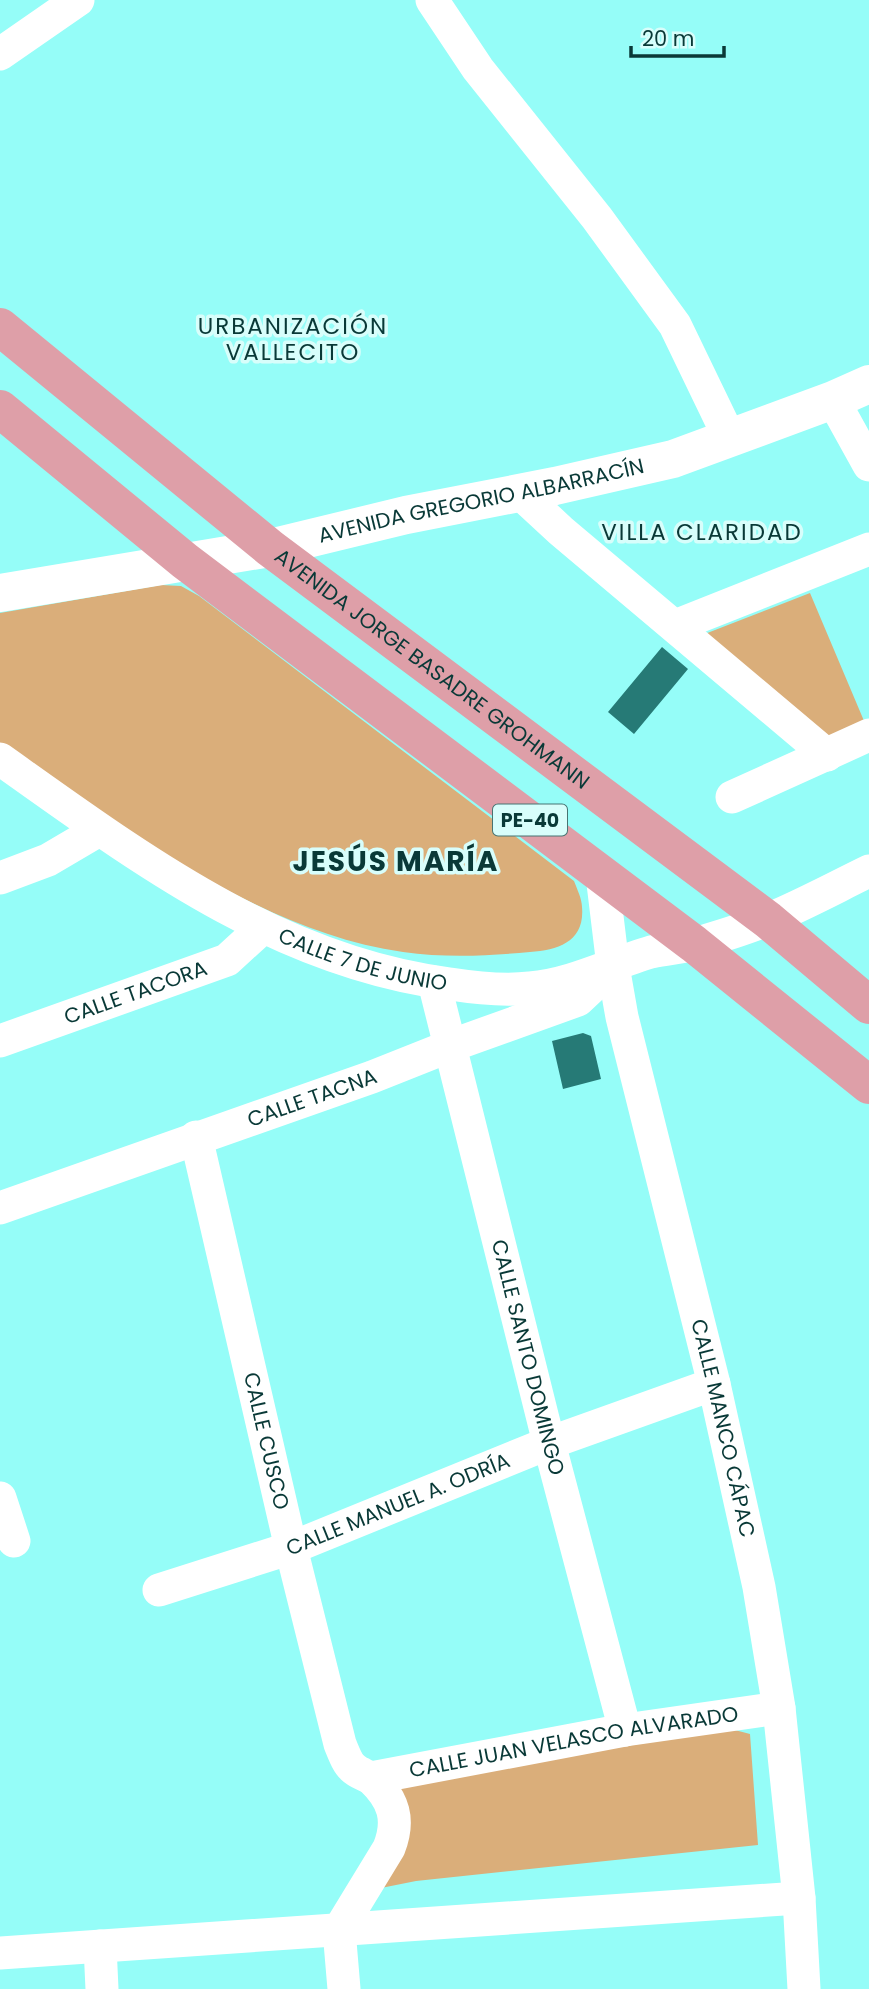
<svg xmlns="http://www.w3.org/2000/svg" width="869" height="1989" font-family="Poppins,sans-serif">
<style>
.green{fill:#daae7a}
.building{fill:#267a76}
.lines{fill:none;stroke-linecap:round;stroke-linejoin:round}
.minor{stroke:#fff;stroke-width:33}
.tertiary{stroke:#fff;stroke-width:38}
.trunk{stroke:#de9fa8;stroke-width:38}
.labels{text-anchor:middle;stroke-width:7;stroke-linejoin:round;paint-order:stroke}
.shield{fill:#d8fefb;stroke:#477472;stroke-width:2}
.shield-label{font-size:19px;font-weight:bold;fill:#093937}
.street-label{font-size:21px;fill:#093937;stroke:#d8fefb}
.neighbourhood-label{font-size:23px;letter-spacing:2px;fill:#093937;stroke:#d8fefb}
.district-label{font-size:28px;font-weight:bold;letter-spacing:2px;fill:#093937;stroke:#d8fefb}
</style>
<rect width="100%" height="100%" fill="#95fdf8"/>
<path class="green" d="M161,585L181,586L199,596L574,881C577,889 582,899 582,907C585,941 559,950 530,952C488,956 445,958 403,952C255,931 121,824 0,743V613Z
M810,593L867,728L828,745L697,637Z
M731,1729L750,1734L758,1845L416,1881L381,1888L392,1784Z"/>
<path class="building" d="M662,647L688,669L634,734L608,712Z
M583,1033L591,1036L601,1079L563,1089L552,1041Z"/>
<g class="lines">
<g class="minor">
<path d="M432,0L478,69L597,218L675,325L730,439"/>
<path d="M0,54L78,0"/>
<path d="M833,400L869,465"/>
<path d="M520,493L561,531L827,755"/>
<path d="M675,626L869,549"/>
<path id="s1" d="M0,759C138,857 277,962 450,984C476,988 504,991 530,988C573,984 610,964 651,952C667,948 683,948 698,943C722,936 746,929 769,919C803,905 836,887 869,871"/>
<path d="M732,797L869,735"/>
<path id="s2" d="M602,875L613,966L622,1017L714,1384L759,1587L779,1708L799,1898L804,1989"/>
<path d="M0,878L48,860L99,830"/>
<path id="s3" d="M434,982L549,1443L625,1730"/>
<path id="s4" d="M0,1041L227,960L262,928"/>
<path id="s5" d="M196,1137L291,1548L340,1744C343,1751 347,1763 353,1768C358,1773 366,1775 372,1779C394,1800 400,1820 389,1848L339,1930L344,1989"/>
<path id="s6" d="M0,1208L372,1077L450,1046L578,1000L595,984"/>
<path d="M0,1498L14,1541"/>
<path id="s7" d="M159,1590L291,1548L549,1443L714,1384"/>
<path id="s8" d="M371,1778L625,1730L779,1708"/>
<path d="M100,1946L102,1989"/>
<path d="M0,1953L799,1898"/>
</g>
<path class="tertiary" id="s9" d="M0,593L270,548L406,515L555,486L673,459L833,400L869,384"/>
<g class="trunk">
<path id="s10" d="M0,327L270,548L768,920L869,1005"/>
<path d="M0,409L185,561L694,944L869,1085"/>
</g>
</g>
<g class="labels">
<rect class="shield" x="493" y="804.5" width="74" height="31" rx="5"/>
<g class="shield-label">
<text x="530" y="827">PE-40</text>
</g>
<g class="street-label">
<text dy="7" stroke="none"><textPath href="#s9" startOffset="490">AVENIDA GREGORIO ALBARRACÍN</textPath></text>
<text dy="7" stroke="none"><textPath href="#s10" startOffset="551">AVENIDA JORGE BASADRE GROHMANN</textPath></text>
<text dy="7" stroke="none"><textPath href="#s1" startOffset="418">CALLE 7 DE JUNIO</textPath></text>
<text dy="7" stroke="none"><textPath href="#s4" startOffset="144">CALLE TACORA</textPath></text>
<text dy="7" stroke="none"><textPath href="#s6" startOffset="331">CALLE TACNA</textPath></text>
<text dy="7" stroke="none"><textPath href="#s3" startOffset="387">CALLE SANTO DOMINGO</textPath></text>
<text dy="7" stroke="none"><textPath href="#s2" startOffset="567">CALLE MANCO CÁPAC</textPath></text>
<text dy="7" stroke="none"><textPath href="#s5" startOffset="312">CALLE CUSCO</textPath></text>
<text dy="7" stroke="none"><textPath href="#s7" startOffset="254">CALLE MANUEL A. ODRÍA</textPath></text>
<text dy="7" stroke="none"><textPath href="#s8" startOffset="206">CALLE JUAN VELASCO ALVARADO</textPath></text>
</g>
<g class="neighbourhood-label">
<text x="293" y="334">URBANIZACIÓN<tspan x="293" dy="26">VALLECITO</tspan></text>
<text x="702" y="540">VILLA CLARIDAD</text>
</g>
<g class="district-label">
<text x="396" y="871">JESÚS MARÍA</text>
</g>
</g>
<path d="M631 46v10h93v-10" fill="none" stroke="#093937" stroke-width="3.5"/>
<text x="642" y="46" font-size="21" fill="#093937" stroke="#d8fefb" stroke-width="5" paint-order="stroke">20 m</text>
</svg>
